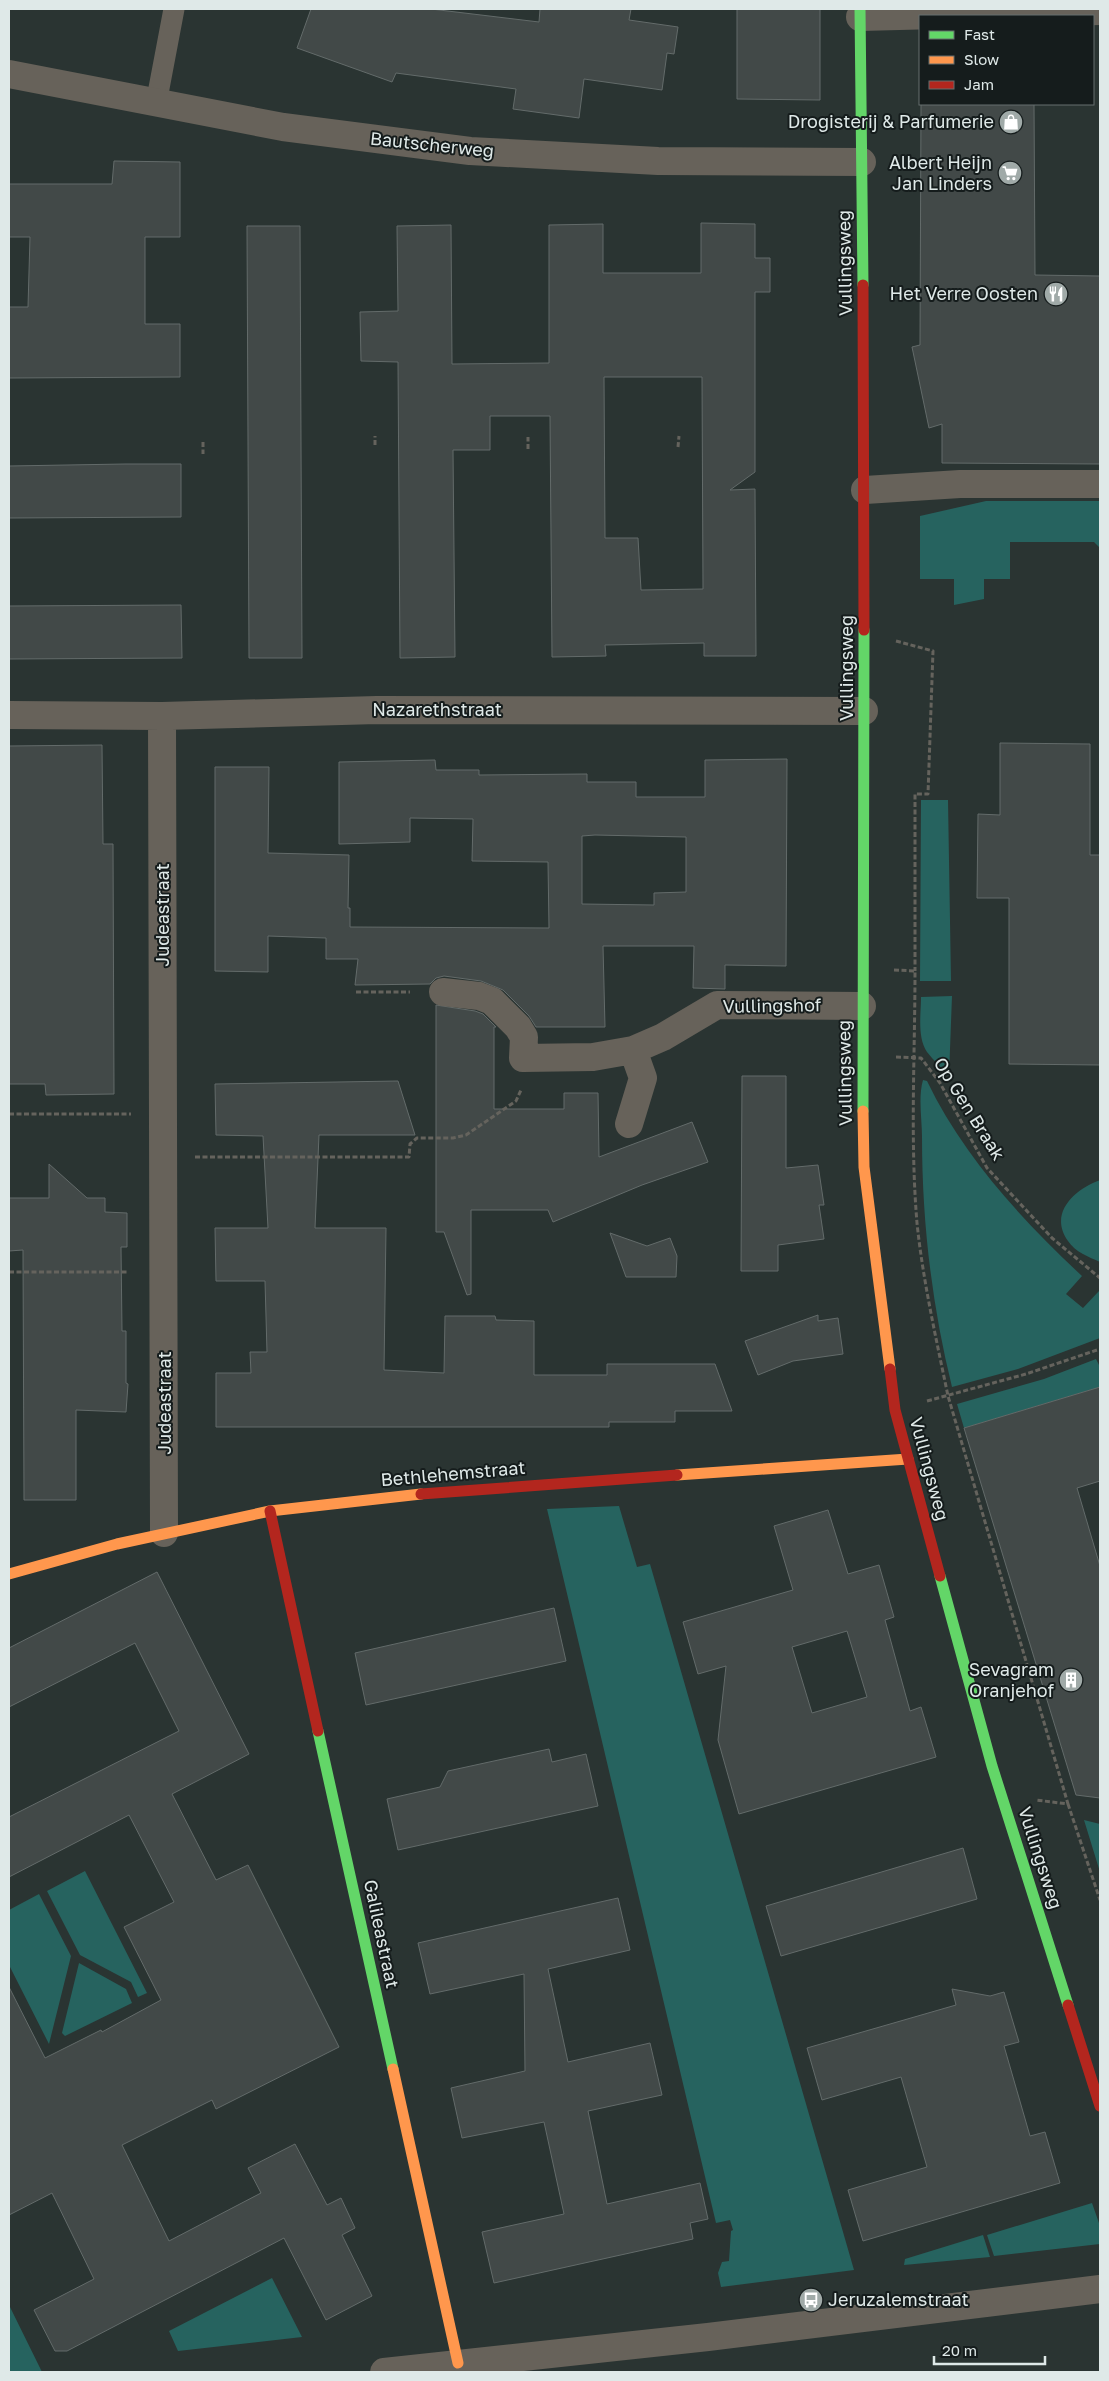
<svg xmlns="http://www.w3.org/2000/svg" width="1109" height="2381" font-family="'Golos Text',sans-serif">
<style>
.green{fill:#26635f}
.building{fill:#424948;stroke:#636b6a;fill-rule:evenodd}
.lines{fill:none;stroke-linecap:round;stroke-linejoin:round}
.path{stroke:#65635d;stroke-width:3;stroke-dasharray:5 2.5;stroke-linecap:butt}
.lane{stroke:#67625a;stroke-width:21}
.street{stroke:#67625a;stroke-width:28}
.fast{stroke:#63d668;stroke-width:11}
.slow{stroke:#ff974d;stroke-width:11}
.jam{stroke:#b3261e;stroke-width:11}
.labels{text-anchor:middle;stroke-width:4;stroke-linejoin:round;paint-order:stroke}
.poi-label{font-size:18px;fill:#dfe9e8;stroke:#151c1c;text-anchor:end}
.street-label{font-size:18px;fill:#dfe9e8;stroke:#151c1c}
</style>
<rect width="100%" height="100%" fill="#2a3432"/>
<path class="green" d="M986,501H1100V548L1094,542H1010V579H984V599L954,605V579H920V516Z
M921,800H948L951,981H920Z
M952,996L949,1076C942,1068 933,1060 927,1052C917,1037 921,1014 921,997Z
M923,1080L927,1081C963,1156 1022,1220 1082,1276L1066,1294L1083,1308L1099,1291L1100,1292V1338L1018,1369L952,1387C932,1306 922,1222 922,1137C922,1120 918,1097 923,1080Z
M1100,1180V1262C1089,1257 1075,1252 1068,1241C1048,1213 1075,1189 1100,1180Z
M1096,1359L1100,1367V1387L964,1428L957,1404L1044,1379Z
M619,1506L637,1567L650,1564L854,2270L721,2287L718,2273L722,2262L729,2261L731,2231L733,2230L730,2220L716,2223L547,1509Z
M1084,1820L1100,1824V1872Z
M85,1871L147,1993L138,1997L131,1982L80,1955L47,1891Z
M39,1894L71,1956L49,2044L9,1965V1910Z
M79,1963L126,1989L132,2003L65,2036L62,2033Z
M1092,2203L1100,2226V2244L994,2256L987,2235Z
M983,2235L990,2257L904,2265L905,2259Z
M272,2278L302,2337L178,2351L169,2331Z
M9,2305L42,2372H9Z"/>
<path class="building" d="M311,9H431L539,22L540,9H631L629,20L678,27L674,54L667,53L662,90L584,79L579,118L513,109L516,89L396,73L392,82L297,48Z
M737,9H820V100L737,99Z
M921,104H1034L1035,275L1100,276V464L942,463V424L929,428L912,347L920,345Z
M114,161L180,162V237H145V324H180V377L9,378V307H28L30,237H9V184H112Z
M701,223L755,224V258H770V292H755V472L730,490L755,489L756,656H704V643L605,645L606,656L552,657L550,416H490V450H453L455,657L400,658L398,362L361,361L360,312L398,311L397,226L451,225L452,364L549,363V225L603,224V273H701ZM604,377H702L703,589L641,590L638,538H605Z
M247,226H300L302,658H249Z
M125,464H181V517L9,518V466Z
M181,605L182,658L9,659V606Z
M1000,743L1090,744V855H1100V1065L1009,1064V898H977L978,814L1000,815Z
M102,745L103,844H113L114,1094L46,1095L45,1084H9V746Z
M787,759L786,966L725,965V989L693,988L694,946H603L605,1027H536L529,1016L503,990L481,981L444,976L436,978L430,984L355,985L358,959H326V938L268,936V972L215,971V767H269L268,853L349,855L348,908H350V927L549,928L548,862L472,861L473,819L410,818V842L339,844V762L435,760L436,770H479V775L587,774V782H636V797H705V760ZM595,835L686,837V892L654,893V905L582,904V836Z
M436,1005L475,1011L483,1014L496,1027H494V1109H564V1093H598L599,1157L692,1122L708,1162L642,1185L553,1222L548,1210H471V1294L467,1295L444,1232H436Z
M742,1076H786V1168L818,1165L824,1205H819L824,1239L778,1245V1271H741Z
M398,1081L415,1135H319L315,1228H386L384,1370L444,1373L445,1316H495L496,1320L534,1321V1375H607V1364H715L732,1411H675V1422H609V1427H216V1373H251L250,1352H267L265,1281H216L215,1228H268L263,1136L216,1135L215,1084Z
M49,1164L87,1198H105V1212L127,1213V1247H121L122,1331H126V1383L128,1384L126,1412L76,1410V1500H24L23,1250L9,1251V1198H49Z
M610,1233L647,1246L670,1238L677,1256L676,1277H626Z
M818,1315V1321L838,1318L843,1354L793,1361L758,1375L745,1341Z
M1100,1387V1481L1077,1488L1100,1566V1798L1076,1795L964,1428Z
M828,1510L848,1574L879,1565L894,1617L885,1620L910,1711L921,1707L936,1757L739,1814L718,1740L726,1666L698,1674L683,1622L793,1590L774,1526ZM847,1631L867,1697L812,1713L792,1647Z
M157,1572L249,1754L172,1794L216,1880L248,1865L339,2047L216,2109L212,2100L122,2145L169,2241L261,2193L248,2168L295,2144L327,2205L341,2198L355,2228L342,2235L372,2296L326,2320L284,2238L67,2351H55L34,2310L94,2279L52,2193L9,2215V1987L45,2058L101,2030L102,2032L161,2000L124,1927L174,1902L129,1815L9,1877V1817L179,1731L135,1643L9,1707V1648Z
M554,1608L566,1661L366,1705L355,1653Z
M549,1749L552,1762L586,1754L598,1806L398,1850L387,1799L440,1787L448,1771Z
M963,1848L977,1899L781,1956L766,1906Z
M618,1898L630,1950L548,1969L568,2062L650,2043L662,2095L588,2111L607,2204L700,2183L708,2219L690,2223L693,2239L494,2283L482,2232L564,2214L544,2122L462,2138L451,2088L525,2071L524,1974L430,1994L418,1943Z
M952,1989L990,1996L1004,1992L1019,2042L1004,2046L1030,2136L1045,2132L1060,2183L863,2241L848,2190L927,2167L901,2077L822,2100L807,2048L956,2005Z"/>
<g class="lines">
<path class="path" d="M203,442V454
M375,445V436
M678,447L679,436
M528,449V437
M896,641L933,651L928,794H915V971
M894,970L915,971C915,1055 910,1140 917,1223C923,1281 936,1338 948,1396L1068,1804L1036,1800
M356,992H410
M896,1057L921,1058L940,1083L987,1168L1052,1238L1100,1278
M9,1114H131
M195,1157H409L410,1144L417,1138H453L466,1135L516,1101L521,1090
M9,1272H129
M927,1401L1026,1374L1100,1349
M1068,1804L1100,1900"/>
<path class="lane" d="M156,104L174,9"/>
<path class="street" d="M860,17L1100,11
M9,74L283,127L470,151L658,161L862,162
M865,490L960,484H1100
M9,715L162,716L377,710L864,711
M162,716L164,1533
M443,992L479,996L492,1001L518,1027L524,1037L523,1058L593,1057L633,1050L663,1037L717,1005L862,1006
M629,1124L643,1078L633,1050
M384,2372L708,2337L1100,2289"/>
<path class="fast" d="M860,9L863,285
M863,1111L864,630
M940,1576L992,1766L1068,2005
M318,1731L393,2069"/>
<path class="slow" d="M863,1111L864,1167L890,1369
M677,1475L908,1459
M9,1574L117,1544L270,1511L421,1494
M393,2069L458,2363"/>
<path class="jam" d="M863,285L864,630
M890,1369L895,1410L940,1576
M421,1494L677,1475
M270,1511L318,1731
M1068,2005L1100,2106"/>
</g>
<defs>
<g id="shop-disc" transform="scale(1.25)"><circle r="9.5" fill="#a0aaa8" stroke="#151c1c"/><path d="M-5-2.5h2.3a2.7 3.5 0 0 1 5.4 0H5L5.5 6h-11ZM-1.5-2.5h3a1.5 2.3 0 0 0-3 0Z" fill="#fff"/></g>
<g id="supermarket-disc" transform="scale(1.25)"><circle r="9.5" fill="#a0aaa8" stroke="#151c1c"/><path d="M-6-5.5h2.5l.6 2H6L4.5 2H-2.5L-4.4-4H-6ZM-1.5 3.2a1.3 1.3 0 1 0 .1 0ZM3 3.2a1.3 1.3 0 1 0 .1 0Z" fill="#fff"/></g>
<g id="restaurant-disc" transform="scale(1.25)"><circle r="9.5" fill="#a0aaa8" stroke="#151c1c"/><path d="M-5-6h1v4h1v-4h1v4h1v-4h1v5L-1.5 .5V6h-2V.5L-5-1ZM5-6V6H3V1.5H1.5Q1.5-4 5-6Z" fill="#fff"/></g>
<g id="building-disc" transform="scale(1.25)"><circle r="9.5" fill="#a0aaa8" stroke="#151c1c"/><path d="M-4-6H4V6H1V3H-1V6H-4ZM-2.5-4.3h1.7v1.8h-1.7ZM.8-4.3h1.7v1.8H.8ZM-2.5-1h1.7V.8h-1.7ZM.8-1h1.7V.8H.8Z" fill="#fff"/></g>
<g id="bus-disc" transform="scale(1.25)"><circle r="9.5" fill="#a0aaa8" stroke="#151c1c"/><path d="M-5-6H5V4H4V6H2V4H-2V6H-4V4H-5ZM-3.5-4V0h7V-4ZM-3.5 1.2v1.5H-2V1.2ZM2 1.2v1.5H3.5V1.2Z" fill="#fff"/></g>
</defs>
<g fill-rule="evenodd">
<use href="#shop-disc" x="1011" y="122"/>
<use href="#supermarket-disc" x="1010" y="173"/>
<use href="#restaurant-disc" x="1056" y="294"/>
<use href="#building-disc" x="1071" y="1680"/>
<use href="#bus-disc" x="811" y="2300"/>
</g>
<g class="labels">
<g class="poi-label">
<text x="994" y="128">Drogisterij &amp; Parfumerie</text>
<text x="992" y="169">Albert Heijn<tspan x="992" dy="21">Jan Linders</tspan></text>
<text x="1038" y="300">Het Verre Oosten</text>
<text x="1054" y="1676">Sevagram<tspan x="1054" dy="21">Oranjehof</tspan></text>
<text x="828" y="2306" text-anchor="start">Jeruzalemstraat</text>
</g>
<g class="street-label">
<text transform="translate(432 145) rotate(6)" y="6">Bautscherweg</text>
<text transform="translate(845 263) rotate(-91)" y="6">Vullingsweg</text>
<text transform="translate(847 668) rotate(-90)" y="6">Vullingsweg</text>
<text x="437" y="716">Nazarethstraat</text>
<text transform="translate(163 915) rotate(-90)" y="6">Judeastraat</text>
<text transform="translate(772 1006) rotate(-1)" y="6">Vullingshof</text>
<text transform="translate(845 1073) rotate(-91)" y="6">Vullingsweg</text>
<text transform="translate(969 1109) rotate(58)" y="6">Op Gen Braak</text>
<text transform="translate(165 1403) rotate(-90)" y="6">Judeastraat</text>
<text transform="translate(929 1469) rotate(75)" y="6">Vullingsweg</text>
<text transform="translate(453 1474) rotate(-5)" y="6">Bethlehemstraat</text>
<text transform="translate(1040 1858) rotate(72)" y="6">Vullingsweg</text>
<text transform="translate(381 1934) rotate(78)" y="6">Galileastraat</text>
</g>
</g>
<rect width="1109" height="2381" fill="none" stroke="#dfe9e8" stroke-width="20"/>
<rect x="919" y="15" width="175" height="90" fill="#151c1c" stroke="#666e6e"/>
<rect x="929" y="31" width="25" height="8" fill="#63d668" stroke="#666e6e"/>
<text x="964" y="40" font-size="15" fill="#dfe9e8">Fast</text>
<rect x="929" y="56" width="25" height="8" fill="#ff974d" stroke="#666e6e"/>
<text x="964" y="65" font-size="15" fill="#dfe9e8">Slow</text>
<rect x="929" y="81" width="25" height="8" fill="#b3261e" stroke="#666e6e"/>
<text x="964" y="90" font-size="15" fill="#dfe9e8">Jam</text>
<path d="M934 2356v8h111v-8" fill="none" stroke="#dfe9e8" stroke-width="2.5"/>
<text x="942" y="2356" font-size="15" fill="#dfe9e8" stroke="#151c1c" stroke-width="4" paint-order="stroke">20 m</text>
</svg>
